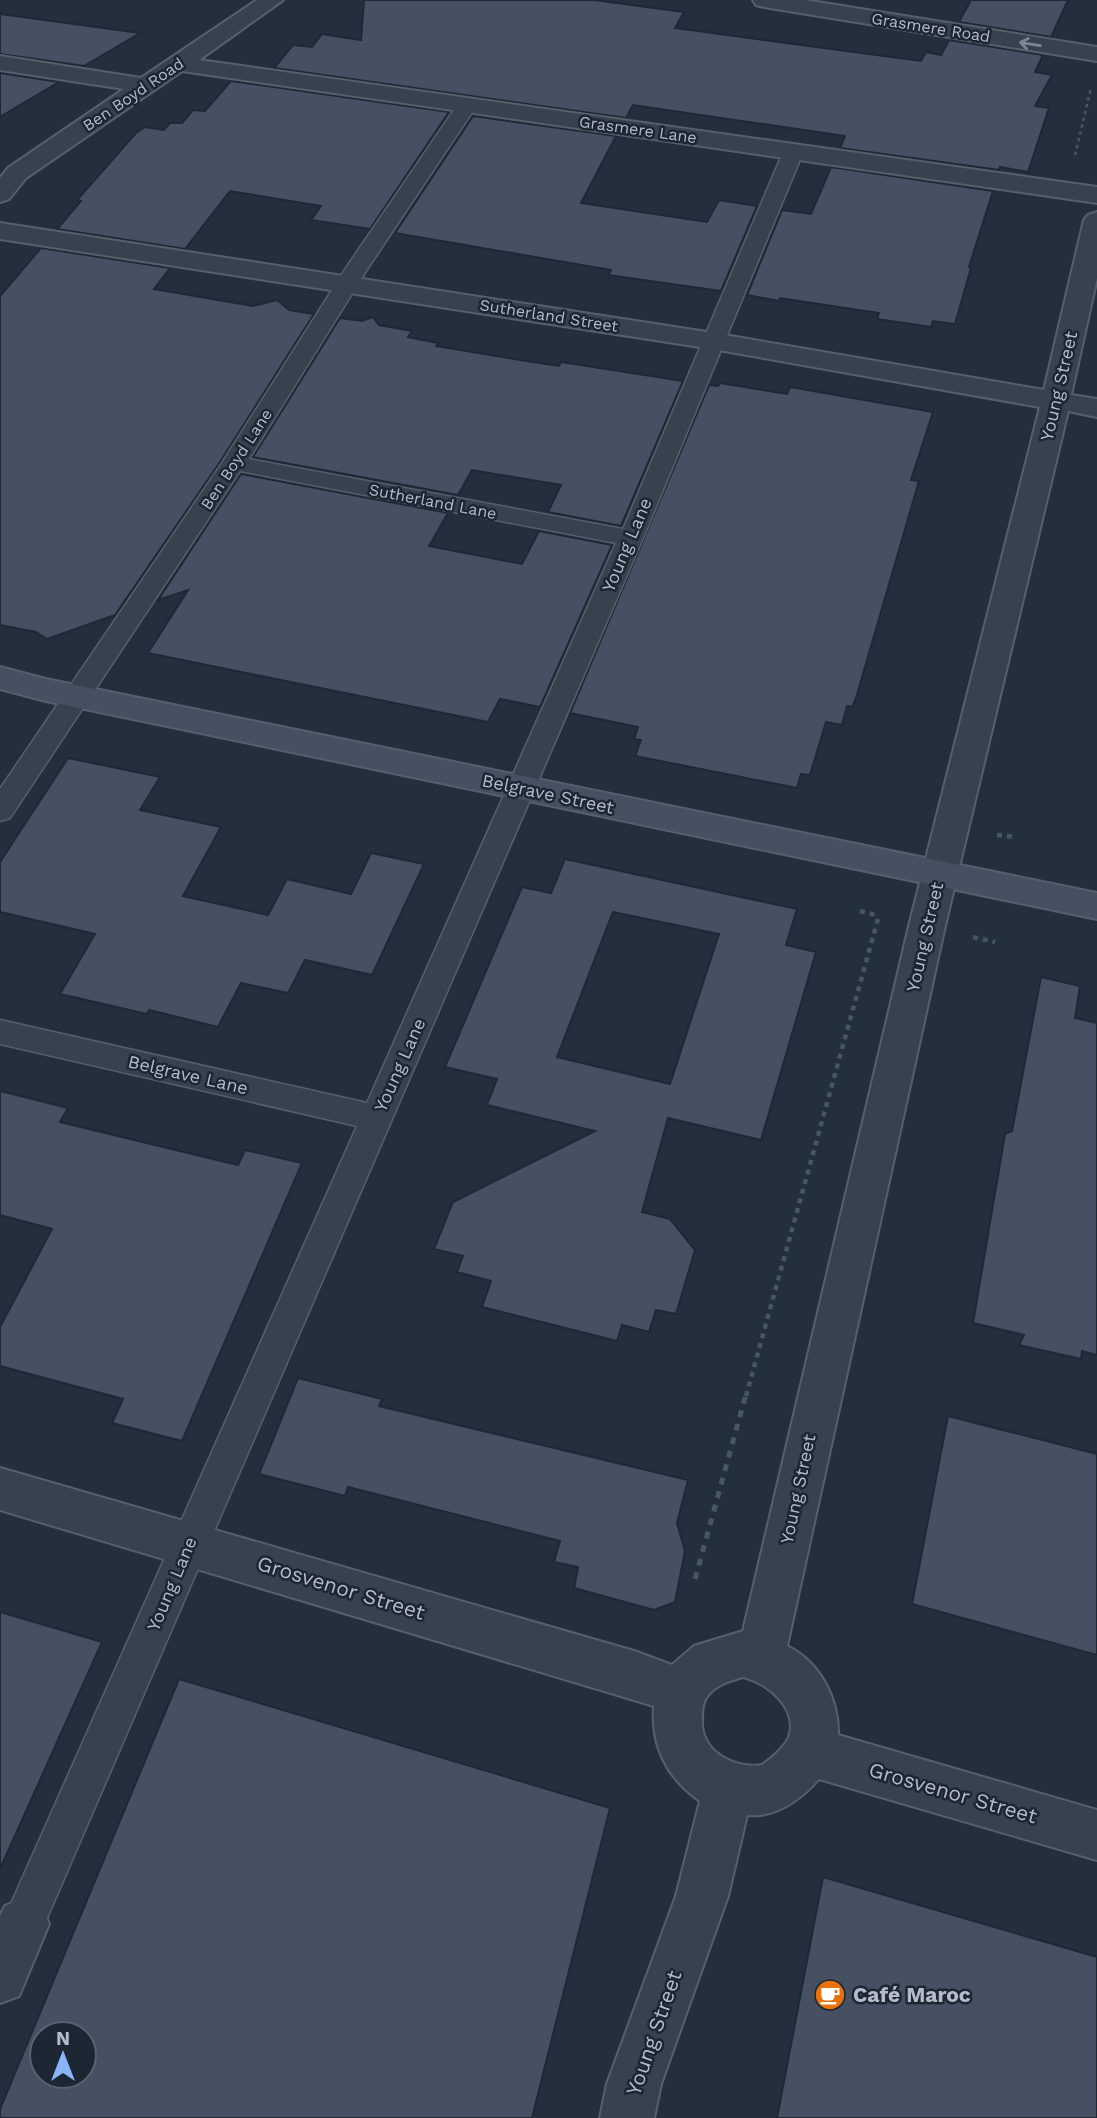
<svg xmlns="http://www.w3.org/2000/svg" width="1097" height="2118" font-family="'Work Sans',sans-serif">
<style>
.building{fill:#455162;stroke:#1f2835;stroke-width:2;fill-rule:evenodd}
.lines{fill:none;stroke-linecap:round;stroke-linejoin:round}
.service-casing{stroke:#565f6c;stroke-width:3}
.pedestrian-casing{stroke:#565f6c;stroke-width:4}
.minor-casing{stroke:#565f6c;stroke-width:4}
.secondary-casing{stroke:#565f6c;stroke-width:4}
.path-far2{stroke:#44595c;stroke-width:2.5;stroke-dasharray:3.5 3.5;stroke-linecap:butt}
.path-far1{stroke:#44595c;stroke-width:4.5;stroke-dasharray:5 5;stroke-linecap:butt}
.path{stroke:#44595c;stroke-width:5;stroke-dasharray:7 7;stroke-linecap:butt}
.service{fill:#38414e;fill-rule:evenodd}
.pedestrian{fill:#38414e;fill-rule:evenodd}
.minor{fill:#38414e;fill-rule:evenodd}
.secondary{fill:#465061;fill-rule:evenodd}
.oneway{stroke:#7c8592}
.labels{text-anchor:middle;stroke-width:5;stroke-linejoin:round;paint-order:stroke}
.far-street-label{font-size:16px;fill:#b4bcc9;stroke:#1d2633}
.street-label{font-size:18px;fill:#b4bcc9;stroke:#1d2633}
.near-street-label{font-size:21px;fill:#b4bcc9;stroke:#1d2633}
.near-poi-label{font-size:21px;font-weight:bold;fill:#b4bcc9;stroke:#1d2633;text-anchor:start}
</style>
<rect width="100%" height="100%" fill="#242f3e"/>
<path class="building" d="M364,0H594L684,12L675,28L921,61L926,52L941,55L949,40L1043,55L1035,72L1052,75L1035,106L1049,108L1028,172L1000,167L999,170L840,148L845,136L633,105L626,118L274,68L293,45L312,47L322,34L361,40Z
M971,0H1068L1051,37L959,22Z
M0,14L140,33L84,66L0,54Z
M0,73L59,82L0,117Z
M231,81L449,112L370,229L311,220L321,206L230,191L185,249L57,229L81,201L77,200L136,133L145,127L164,130L170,123H182L193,110L205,111Z
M473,116L616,136L581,203L707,222L719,200L757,206L721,291L608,275L611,270L395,233Z
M831,167L993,191L969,267L971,268L955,324L933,321L931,327L877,319L879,313L780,298L779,301L747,295L782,210L811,214Z
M41,248L170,268L154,289L253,306L277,300L289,310L314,314L220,462L115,615L47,639L36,632L0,625V296Z
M373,317L379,325L412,331L408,337L438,343L436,346L539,363L559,366L561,362L683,381L621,526L548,512L561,485L472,470L458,495L253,457L340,318L362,321Z
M720,383L787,394L790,387L933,412L911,480L919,481L856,698L852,707L847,706L842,725L826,722L810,775L801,774L797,788L635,756L641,740L634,739L638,727L570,713L709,385L718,386Z
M241,474L448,513L429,546L522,564L539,531L612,545L540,707L500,699L488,722L148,653L188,590L158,600Z
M68,758L160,777L140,810L221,827L183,896L268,915L287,879L351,894L371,853L424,864L372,975L305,960L288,993L241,983L218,1027L149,1010L147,1014L60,994L95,934L0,912V862Z
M565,859L797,909L786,945L816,952L761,1140L668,1118L642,1212L670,1219L695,1250L676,1314L656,1310L649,1332L622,1325L617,1341L482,1307L491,1281L457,1272L463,1256L434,1249L453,1202L595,1131L487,1105L497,1079L445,1067L522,887L551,893ZM613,912L719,934L670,1084L557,1057Z
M1041,977L1080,986L1075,1018L1097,1023V1355L1082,1351L1081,1359L1019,1345L1024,1335L973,1323L1005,1134L1012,1131Z
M0,1091L68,1108L60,1122L238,1165L245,1150L302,1163L182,1441L112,1423L123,1399L0,1366V1327L52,1229L0,1215Z
M298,1378L382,1399L379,1406L688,1480L677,1523L685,1551L675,1602L654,1610L574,1588L578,1567L554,1562L560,1541L348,1487L345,1496L259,1474Z
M948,1416L1097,1454V1655L912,1604Z
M0,1612L102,1642L0,1869Z
M179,1679L610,1808L532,2118H0V2109ZM42,2034H84V2076H42Z
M823,1877L1097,1957V2118H777Z"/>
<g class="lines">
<g class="service-casing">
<path id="service" d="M467,99L477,105L368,268L249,459L623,529L784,150L787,146H801L804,150L643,538L38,1939L23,1945L8,1939L2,1924L357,1126L0,1044V1020L367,1103L616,543L240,471L10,818L0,821V789L222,463L346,268L460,101Z"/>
</g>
<g class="pedestrian-casing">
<path id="pedestrian" d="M23,1898L41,1906L49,1924L19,1996L0,2003V1916L5,1906Z"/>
</g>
<g class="minor-casing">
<path id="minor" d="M257,0H283L199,60L1097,187V203L182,71L26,178L9,199L0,202V178L8,168L124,89L0,70V56L141,78Z
M753,0H805L1097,47V61L764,7L756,5Z
M1097,212V278L1071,395L1097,399V417L1068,411L945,926L787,1646C820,1662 839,1699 838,1735L1097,1810V1860L819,1779C800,1800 776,1818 747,1815L728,1896L661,2084L654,2118H600L607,2084L676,1896L700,1801C667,1778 651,1746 654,1706L0,1510V1468L634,1651L672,1665L694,1646L743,1631L909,926L1040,407L713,349L0,239V223L713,333L1044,390L1084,220L1088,215ZM743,1677C767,1683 799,1708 789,1737C785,1747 771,1759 762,1765C734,1769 700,1752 702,1719C702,1712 702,1704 706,1698C714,1685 729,1681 743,1677Z"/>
</g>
<g class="secondary-casing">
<path id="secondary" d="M0,667L46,679L1097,893V919L46,701L0,689Z"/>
</g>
<path class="path-far2" d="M1075,155L1091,88"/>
<path class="path-far1" d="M997,835L1015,837
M860,911L879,916
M973,937L995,942
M746,1396L879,915"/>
<path class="path" d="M695,1579L746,1394"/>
<use href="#service" class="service"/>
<use href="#pedestrian" class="pedestrian"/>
<use href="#minor" class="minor"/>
<use href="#secondary" class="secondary"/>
</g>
<defs><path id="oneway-shaft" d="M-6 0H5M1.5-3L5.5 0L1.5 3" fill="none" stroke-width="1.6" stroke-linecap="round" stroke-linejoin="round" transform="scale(1.75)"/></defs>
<use class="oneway" href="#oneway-shaft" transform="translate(1030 44) rotate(-171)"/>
<defs>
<g id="cafe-disc" transform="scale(1.575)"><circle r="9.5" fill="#e8710a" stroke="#1d2633"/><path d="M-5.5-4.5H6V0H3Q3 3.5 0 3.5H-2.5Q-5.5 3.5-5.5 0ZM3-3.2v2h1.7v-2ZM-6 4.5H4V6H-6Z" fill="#fff"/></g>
</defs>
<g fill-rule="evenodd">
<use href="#cafe-disc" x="830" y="1995"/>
</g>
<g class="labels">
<g class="far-street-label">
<text transform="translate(931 27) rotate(9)" y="6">Grasmere Road</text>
<text transform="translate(133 94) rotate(-34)" y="6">Ben Boyd Road</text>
<text transform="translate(638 129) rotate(8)" y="6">Grasmere Lane</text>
<text transform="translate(549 315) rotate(9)" y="6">Sutherland Street</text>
<text transform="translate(236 459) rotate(-57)" y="6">Ben Boyd Lane</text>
<text transform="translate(433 501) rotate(11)" y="6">Sutherland Lane</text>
</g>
<g class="street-label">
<text transform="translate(1059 386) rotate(-77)" y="6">Young Street</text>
<text transform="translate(627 545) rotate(-67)" y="6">Young Lane</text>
<text transform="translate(548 794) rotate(12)" y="6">Belgrave Street</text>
<text transform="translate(925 937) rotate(-77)" y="6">Young Street</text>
<text transform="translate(400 1065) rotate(-66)" y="6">Young Lane</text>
<text transform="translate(188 1075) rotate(13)" y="6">Belgrave Lane</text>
<text transform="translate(798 1489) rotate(-78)" y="6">Young Street</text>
<text transform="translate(172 1584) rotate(-67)" y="6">Young Lane</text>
</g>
<g class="near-street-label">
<text transform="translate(341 1588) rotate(17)" y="7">Grosvenor Street</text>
<text transform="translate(953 1793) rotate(16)" y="7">Grosvenor Street</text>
<text transform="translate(654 2033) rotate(-71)" y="7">Young Street</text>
</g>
<g class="near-poi-label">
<text x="853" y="2002">Café Maroc</text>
</g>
</g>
<g transform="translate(63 2055)"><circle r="33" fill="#1d2633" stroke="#59626f" stroke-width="2"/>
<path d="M0-5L12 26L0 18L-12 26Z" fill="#8ab4f8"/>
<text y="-10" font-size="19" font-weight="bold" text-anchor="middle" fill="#b4bcc9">N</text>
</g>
</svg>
